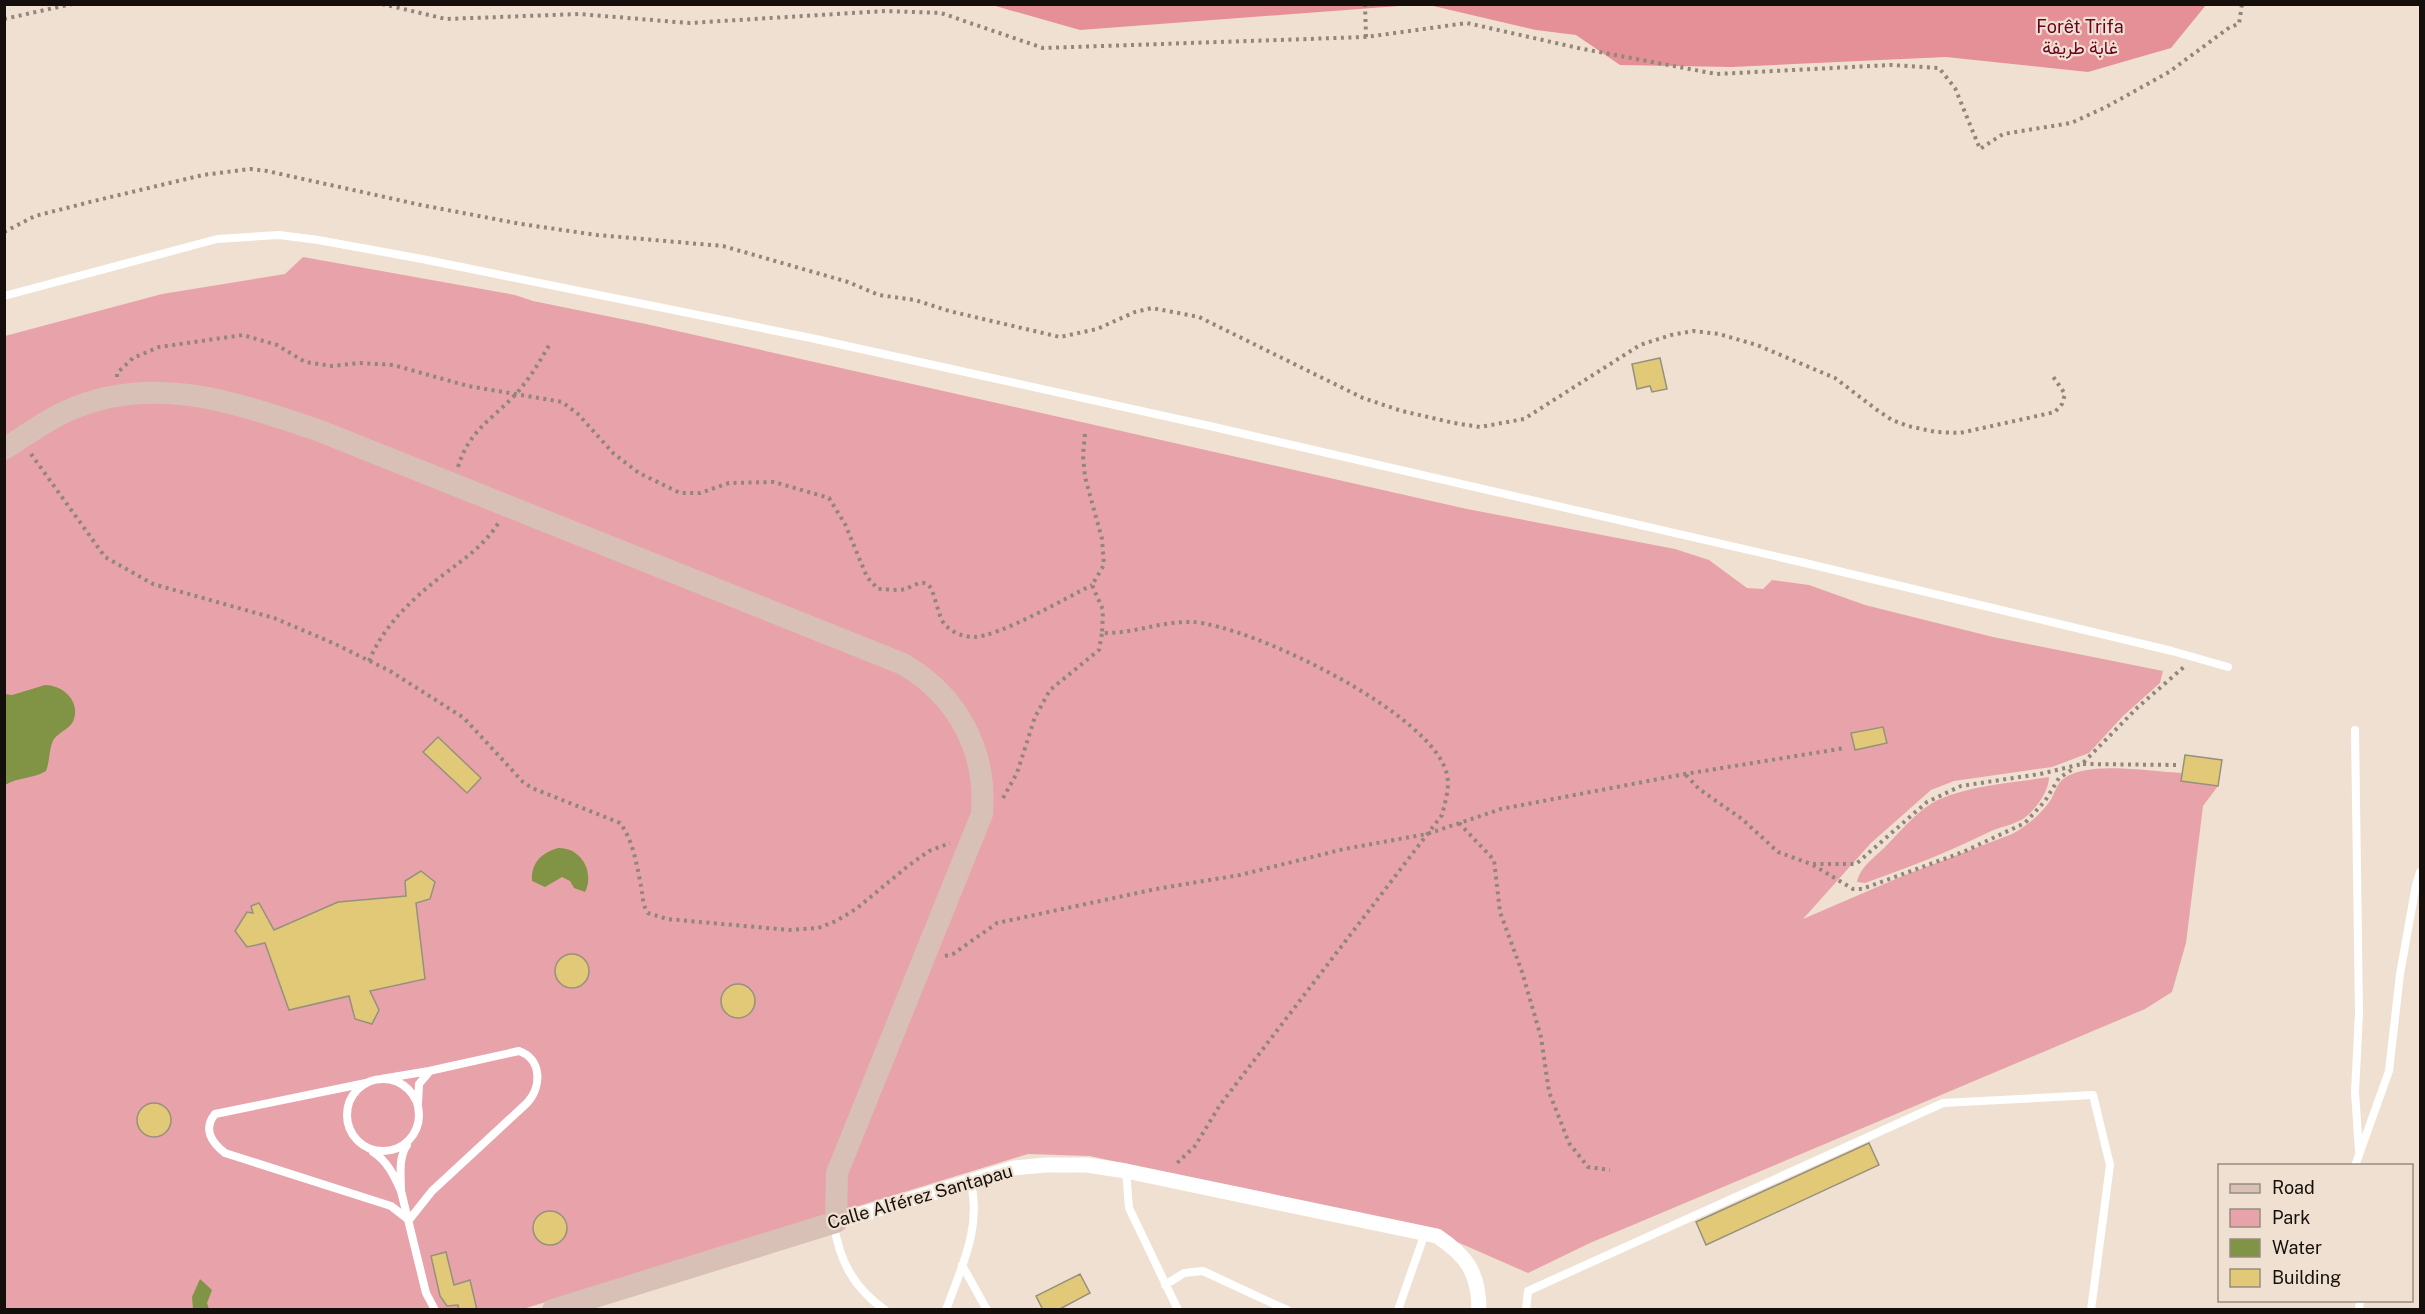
<svg xmlns="http://www.w3.org/2000/svg" width="2425" height="1314" font-family="'Public Sans',Vazirmatn,sans-serif">
<style>
.green{fill:#e7a3a9}
.forest{fill:#e58f97}
.water{fill:#819345}
.building{fill:#e1c977;stroke:#96917f;stroke-width:1.5}
.lines{fill:none;stroke-linecap:round;stroke-linejoin:round}
.path{stroke:#91867b;stroke-width:4;stroke-dasharray:3 4.5;stroke-linecap:butt}
.lane{stroke:#fff;stroke-width:8}
.street{stroke:#fff;stroke-width:15}
.secondary{stroke:#d8c0b6;stroke-width:22}
.labels{text-anchor:middle;stroke-width:4.5;stroke-linejoin:round;paint-order:stroke}
.park-label{font-size:18px;fill:#6d0022;stroke:#f0e0d1}
.street-label{font-size:18px;fill:#140f0a;stroke:#f0e0d1}
</style>
<rect width="100%" height="100%" fill="#f0e0d1"/>
<path class="green" d="M303,257L515,295L533,301L646,324L1467,509L1675,549L1709,560L1747,588L1763,589L1772,580L1809,585L1865,605L1993,637L2163,671L2160,683L2123,716L2089,753L2052,767L1954,781L1931,790L1871,843L1803,919L1905,875L2012,834C2027,826 2040,815 2050,801C2054,795 2056,786 2061,781C2083,759 2153,772 2182,773V781L2218,786L2203,806L2186,943L2172,992L2145,1009L1590,1243L1528,1273L1432,1231L1090,1156L1028,1154L523,1309L5,1310V336L162,294L285,274Z
M2049,777C2049,792 2035,810 2023,819C2013,825 1999,827 1989,832C1949,852 1907,868 1865,883L1857,882C1860,867 1874,858 1885,847C1901,831 1919,808 1940,799C1973,785 2013,783 2049,777Z"/>
<path class="forest" d="M992,5V4L1412,5L1080,30Z
M1429,5H2206L2171,48L2088,72L1946,57L1732,67L1620,65L1576,35L1536,30Z"/>
<path class="water" d="M45,685C62,685 80,700 74,719C71,729 60,731 54,739C49,747 50,761 46,771C33,779 18,777 5,785V694L12,695Z
M558,848C581,847 595,872 585,892L574,888L570,881L562,877L545,887L532,881C531,863 541,853 558,848Z
M200,1279L212,1290L207,1303L209,1309H193L192,1297Z"/>
<path class="building" d="M1660,358L1667,389L1652,392L1650,386L1637,389L1632,364Z
M1883,727L1887,743L1855,750L1851,733Z
M438,737L481,778L467,793L423,752Z
M2185,755L2222,760L2218,786L2181,781Z
M421,871L435,882L430,899L416,903L425,979L370,991L379,1010L372,1024L355,1019L349,996L289,1010L265,943L247,947L235,931L247,912L253,913L251,906L259,903L274,930L338,902L406,896L405,881Z
M555 971a17 17 0 1 1 34 0a17 17 0 1 1-34 0Z
M721 1001a17 17 0 1 1 34 0a17 17 0 1 1-34 0Z
M137 1120a17 17 0 1 1 34 0a17 17 0 1 1-34 0Z
M1869,1143L1879,1165L1706,1245L1696,1222Z
M533 1228a17 17 0 1 1 34 0a17 17 0 1 1-34 0Z
M446,1252L454,1285L470,1280L477,1310H459L458,1305L447,1306L440,1296L431,1256Z
M1080,1274L1090,1293L1058,1310H1043L1036,1296Z"/>
<g class="lines">
<path class="path" d="M382,4L446,19L579,14L689,23L885,11L941,13L1043,48L1366,37L1467,23L1578,48L1716,74L1891,65L1939,68L1955,88L1980,149L2003,134L2071,123L2106,107L2169,72L2230,27L2239,24L2242,4
M1365,4L1366,37
M4,19L72,4
M4,232L35,216L94,201L203,175L250,169L267,171L421,205L521,224L597,235L723,246L848,282L879,295L915,300L949,311L1060,337L1097,329L1135,312L1152,308L1199,317L1363,398L1402,411L1454,423L1480,427L1524,419L1640,345L1671,335L1693,331L1719,334L1757,345L1835,378L1877,410L1892,420L1908,426L1936,432L1960,433L2055,412L2062,404L2065,394L2052,375
M117,377V373L133,358L159,347L243,335L277,345L305,362L332,366L360,363L393,365L468,386L562,402L578,414L614,454L639,473L680,493H700L729,483L774,482L829,498L845,524L867,577L878,589C887,589 897,591 905,589C912,587 920,580 927,584C935,588 937,616 945,625C953,633 964,637 974,637C998,637 1068,597 1092,585
M1085,434L1083,456L1085,477L1102,539L1104,565L1092,585L1103,610L1102,633C1133,634 1161,621 1192,622C1250,625 1435,714 1447,775C1450,788 1445,802 1442,815L1220,1105L1195,1146L1174,1166
M31,454L105,557L153,584L274,618L333,643L390,671L464,718L523,782L532,788L620,823C633,840 637,866 641,886C643,897 642,904 648,913L667,919L789,930L818,928L836,921L856,909L908,866L929,851L950,843
M458,467C469,431 490,421 514,396C529,380 540,361 551,342
M369,661C384,625 412,599 443,575C465,558 484,546 499,522
M2083,764L2178,765
M1686,775L1699,789L1742,819L1778,852L1811,864H1856L1927,802L1961,786L2040,774L2082,764L2138,707L2185,666
M1003,798L1017,773L1035,717L1050,690L1099,650L1102,633
M1459,823L1494,860L1500,912L1522,972L1541,1037L1549,1092L1569,1143L1588,1167L1610,1170
M1813,865L1853,889H1862L1963,852L2025,823L2045,801L2059,778L2073,769
M945,956L953,954L997,923L1156,889L1240,875L1344,849L1427,834L1501,809L1685,774L1845,748"/>
<path class="lane" d="M4,296L217,239L279,235L318,240L422,259L811,338L1214,427L1805,563L2172,651L2228,667
M2355,730L2359,1013L2355,1092L2359,1151
M347 1115a36 36 0 1 1 72 0a36 36 0 1 1-72 0Z
M366,1083L215,1114C203,1129 211,1142 225,1153L391,1206L409,1220L432,1191L527,1103C542,1087 542,1059 519,1051L429,1071L381,1079
M418,1104L419,1084L429,1072
M373,1152C387,1161 394,1175 401,1191C401,1176 398,1158 407,1145
M2355,1166L2389,1071L2400,974L2416,885L2420,872
M1126,1171L1129,1208L1178,1310
M401,1191L426,1293L435,1310
M834,1224C839,1261 854,1288 885,1310
M962,1265L987,1310
M1165,1285L1184,1273L1203,1271L1287,1310
M946,1310C961,1268 983,1225 970,1181
M1398,1310L1425,1233
M1526,1310L1528,1291L1943,1103L2093,1095L2110,1165L2091,1310
M2359,1310L2360,1300"/>
<path class="street" d="M836,1222L1014,1168L1046,1165H1087L1126,1171L1437,1236C1467,1256 1479,1273 1479,1310"/>
<path class="secondary" d="M4,449C25,436 45,421 67,411C153,372 237,403 320,431L903,664C958,696 987,751 982,814L837,1173L836,1222L553,1310"/>
</g>
<g class="labels">
<g class="park-label">
<text x="2080" y="33">Forêt Trifa<tspan x="2080" dy="21">غابة طريفة</tspan></text>
</g>
<g class="street-label">
<text transform="translate(920 1197) rotate(-16)" y="6">Calle Alférez Santapau</text>
</g>
</g>
<rect width="2425" height="1314" fill="none" stroke="#140f0a" stroke-width="12"/>
<rect x="2218" y="1164" width="195" height="138" fill="#f0e0d1" stroke="#988c81" stroke-width="1.5"/>
<rect x="2230" y="1184" width="30" height="9" fill="#d8c0b6" stroke="#988c81" stroke-width="1.5"/>
<text x="2272" y="1194" font-size="18" fill="#140f0a">Road</text>
<rect x="2230" y="1209" width="30" height="18" fill="#e7a3a9" stroke="#988c81" stroke-width="1.5"/>
<text x="2272" y="1224" font-size="18" fill="#140f0a">Park</text>
<rect x="2230" y="1239" width="30" height="18" fill="#819345" stroke="#988c81" stroke-width="1.5"/>
<text x="2272" y="1254" font-size="18" fill="#140f0a">Water</text>
<rect x="2230" y="1269" width="30" height="18" fill="#e1c977" stroke="#988c81" stroke-width="1.5"/>
<text x="2272" y="1284" font-size="18" fill="#140f0a">Building</text>
</svg>
